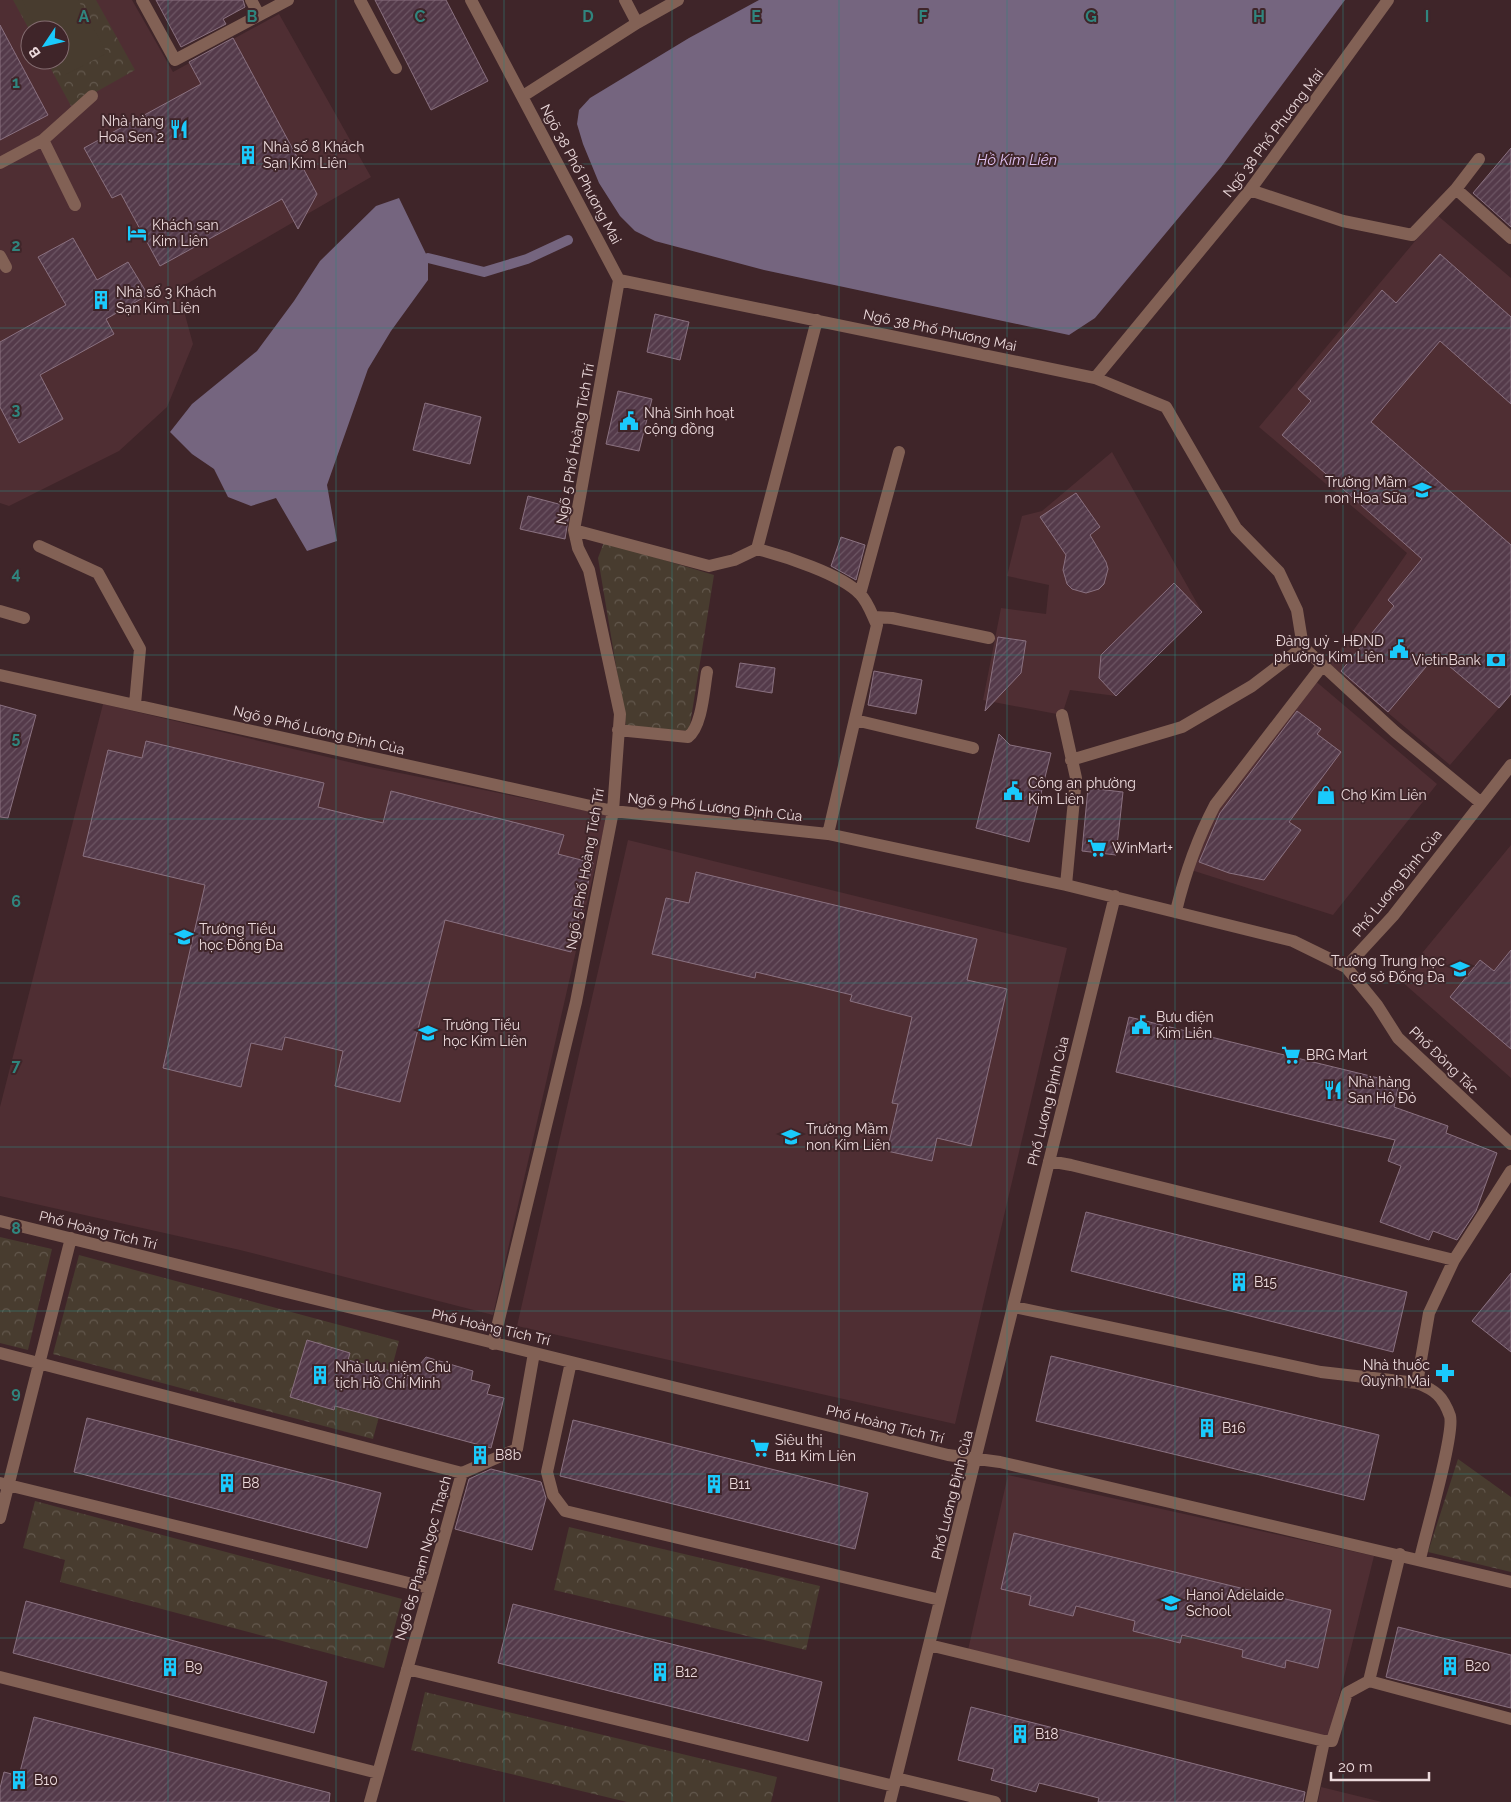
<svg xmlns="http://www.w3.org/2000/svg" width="1511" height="1802" font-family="Raleway,sans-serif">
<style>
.built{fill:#4f2e33;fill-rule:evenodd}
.park{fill:url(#park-crowns)}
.pitch{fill:#483c2f}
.water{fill:#75657f}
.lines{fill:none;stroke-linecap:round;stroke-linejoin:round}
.stream{stroke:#75657f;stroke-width:10}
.building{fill:url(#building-hatch);stroke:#8a7180}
.minor{stroke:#826155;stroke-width:12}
.grid{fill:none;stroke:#30857e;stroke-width:1;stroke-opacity:0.55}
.labels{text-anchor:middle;stroke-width:4;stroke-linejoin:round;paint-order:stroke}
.poi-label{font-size:14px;fill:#ecdadc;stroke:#3f2529;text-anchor:start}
.street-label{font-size:14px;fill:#ecdadc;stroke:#3f2529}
.water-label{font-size:15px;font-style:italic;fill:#e1c3f4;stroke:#3f2529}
.grid-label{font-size:16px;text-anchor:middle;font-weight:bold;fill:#30857e;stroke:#3f2529;stroke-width:4;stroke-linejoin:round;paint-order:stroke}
</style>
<defs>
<pattern id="park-crowns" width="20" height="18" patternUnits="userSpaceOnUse" patternTransform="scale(1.25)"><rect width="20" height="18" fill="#483c2f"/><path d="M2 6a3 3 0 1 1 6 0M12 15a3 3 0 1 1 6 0" fill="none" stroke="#63584d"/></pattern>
<pattern id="building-hatch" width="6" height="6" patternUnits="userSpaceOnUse" patternTransform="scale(1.25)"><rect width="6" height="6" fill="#543a4a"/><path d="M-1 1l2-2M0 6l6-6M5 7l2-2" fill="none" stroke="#6d5664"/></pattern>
</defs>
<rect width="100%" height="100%" fill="#3f2529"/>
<path class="built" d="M0,0H132L173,72L279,14L371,177L178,289L193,344L167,407L119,451L9,506L0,503ZM30,30H60V60H30Z
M1437,215L1511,278V640L1465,679L1499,708L1450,765L1330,664L1407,553L1259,427Z
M1112,452L1202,612L1116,696L1070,690L1062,715L983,700L1001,608L1046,614L1049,585L1007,576L1022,516L1042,511Z
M1313,679L1437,784L1333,915L1188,869L1202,830Z
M103,704L370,767L607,815L493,1315L240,1250L0,1196V1107Z
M628,840L1067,948L955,1424L517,1326Z
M1511,845V1078L1400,980Z
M1008,1475L1374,1556L1329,1737L968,1650Z
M1321,1787L1382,1802H1318Z"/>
<path class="park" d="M13,0H96L135,70L71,106L46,60H60V30L30,31Z
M604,542L714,575L689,731L626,726L598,558Z
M0,1237L52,1249L28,1350L0,1343Z
M79,1255L399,1341L373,1439L53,1354Z
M1458,1459L1511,1497V1572L1428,1552Z
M35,1501L402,1599L384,1668L60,1582L65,1560L23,1548Z
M569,1527L820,1586L806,1650L554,1590Z
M425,1692L777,1777L771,1802H627L411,1750Z"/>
<path class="pitch" d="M22,0H78L107,53L63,76L54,60H60V30H38Z"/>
<path class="water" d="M759,0H1345L1221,167L1095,318L1069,335L764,270L655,241L635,231L620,216L599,183L583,144L577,124L579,110L590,98L689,38Z
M399,198L428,258V280L391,331L368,369L327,485L337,541L307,551L276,498L251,506L228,497L214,469L192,454L170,432L192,404L257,351L294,301L320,261L376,206Z"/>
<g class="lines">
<path class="stream" d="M428,258L484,272L527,259L568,240"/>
</g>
<path class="building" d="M156,0H243L245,7L223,19L226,24L181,47Z
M375,0H446L488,81L431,110Z
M0,25L48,115L0,140Z
M233,38L317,194L298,229L282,199L160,266L121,194L112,198L84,148L201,84L189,62Z
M1511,148V227L1473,193Z
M73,238L97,280L128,262L148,295L106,319L114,334L40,375L63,419L19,443L0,407V342L66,305L38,257Z
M1440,254L1511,317V404L1440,341L1371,422L1511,545V694L1499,708L1436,655L1388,712L1341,671L1394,606L1388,600L1422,559L1282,435L1311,401L1298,389L1382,290L1396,303Z
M655,314L689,322L680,360L647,352Z
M618,391L652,399L639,451L606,444Z
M425,403L481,417L470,464L413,450Z
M1076,493L1100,527L1090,535L1106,562L1108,569L1104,584L1099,589L1086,593L1072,589L1067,584L1063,570L1066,555L1040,517Z
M528,496L570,507L565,539L520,529Z
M841,537L865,545L856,580L831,566Z
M1174,583L1202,612L1116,696L1099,678L1101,655Z
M998,637L1026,641L1021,673L985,711Z
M740,663L775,668L772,693L736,687Z
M874,671L922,680L916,714L868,705Z
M0,705L36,715L8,818L0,817Z
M1297,711L1321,729L1317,734L1341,752L1289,822L1301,830L1264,880L1229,873L1199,862L1220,813Z
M999,734L1010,745L1051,753L1029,842L976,828Z
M146,741L324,783L318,807L383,823L391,791L564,835L558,854L593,863L571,952L445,920L400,1102L335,1086L343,1051L285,1037L282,1050L251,1043L241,1087L163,1068L205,885L83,856L108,750L142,758Z
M1088,788L1123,792L1116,855L1082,851Z
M696,872L977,939L967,980L1007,989L971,1146L937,1138L932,1161L887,1151L898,1104L892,1103L912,1017L850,1001L852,995L756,972L755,978L652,954L666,898L689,903Z
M1511,950V1049L1450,997L1480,960L1494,971Z
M1129,1017L1399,1083L1394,1107L1448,1126L1446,1133L1497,1153L1476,1211L1457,1240L1433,1231L1429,1240L1380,1222L1401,1166L1388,1161L1395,1140L1116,1072Z
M1086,1212L1407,1292L1393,1352L1071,1271Z
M1511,1273V1352L1472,1321Z
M307,1340L350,1353L348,1360L410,1376L426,1357L473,1371L471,1380L490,1385L487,1394L504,1398L491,1448L335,1406L334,1410L290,1397Z
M1051,1356L1379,1435L1364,1500L1036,1421Z
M87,1418L381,1493L367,1548L74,1472Z
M573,1420L868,1493L855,1549L560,1476Z
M491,1469L541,1482L546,1498L532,1550L455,1529L469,1479Z
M1014,1533L1331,1610L1318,1668L1286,1660L1285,1668L1242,1657L1243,1650L1182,1635L1180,1643L1133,1631L1135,1621L1076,1606L1073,1616L1029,1605L1031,1596L1001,1589Z
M26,1601L327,1682L314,1733L13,1653Z
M513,1604L822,1682L808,1741L498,1663Z
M1398,1627L1511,1655V1708L1386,1677Z
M971,1707L1305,1792L1303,1802H1098L1099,1798L1039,1783L1036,1792L991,1780L994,1769L958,1760Z
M34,1717L330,1793L329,1802H0V1788L4,1772L19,1776Z"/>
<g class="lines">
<path class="minor" d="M142,0L175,60L288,0
M251,0L259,15
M360,0L396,68
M471,0L619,280L1095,378L1166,407L1236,528L1279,572L1297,610L1303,647
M625,0L637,23
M523,96L637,23L678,0
M43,140L75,205
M0,163L43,140L92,96
M1456,189L1511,238
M1250,190L1343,221L1412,235L1456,189L1479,159
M0,256L6,267
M1095,378L1250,190L1388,0
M574,530L709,566L734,560L757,549L817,320
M39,546L98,573L140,649L135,704
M757,549C784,556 841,574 860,594C868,602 872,615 877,625L828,834
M860,594L899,452
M0,611L24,618
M874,617L892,618L989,638
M1303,647L1395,732L1480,802
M0,675L613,811L828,834L1066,885L1293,941L1346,967L1377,1005L1398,1038L1511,1144
M1062,715L1076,778L1066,885
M855,720L973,748
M618,730L688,737C702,727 704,689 707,672
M1071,760L1182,727L1252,686L1303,647
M1176,911C1185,874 1197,839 1215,805L1322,666
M1346,967L1393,916L1511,765
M1049,1161L1071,1165L1454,1260
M0,1221L948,1455L1000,1462L1511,1582
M1014,1307L1321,1372L1417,1383
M493,1344L576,1002L613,811L620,714L589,570L578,548L574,530L619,280
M0,1353L462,1473
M571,1362L547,1472L553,1495L565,1511L940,1600
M0,1483L429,1588
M0,1518L71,1238
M1420,1559C1425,1535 1455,1434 1450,1416C1443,1396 1435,1390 1417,1383L1429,1313L1454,1260L1511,1171
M929,1645L1324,1741H1332L1347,1693L1369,1681L1400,1554
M407,1669L894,1786
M0,1677L378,1773
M1369,1681L1511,1719
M896,1778L995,1802
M370,1802L462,1473L517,1449L534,1353
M890,1802L1115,896
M1311,1802L1324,1741"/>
</g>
<path class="grid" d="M168,0V1802M336,0V1802M504,0V1802M672,0V1802M839,0V1802M1007,0V1802M1175,0V1802M1343,0V1802M0,164H1511M0,328H1511M0,491H1511M0,655H1511M0,819H1511M0,983H1511M0,1147H1511M0,1311H1511M0,1474H1511M0,1638H1511"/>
<defs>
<g id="restaurant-bare" transform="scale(1.5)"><path d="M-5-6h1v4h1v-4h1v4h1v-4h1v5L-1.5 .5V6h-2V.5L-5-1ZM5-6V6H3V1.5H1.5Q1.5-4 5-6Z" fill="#1acafc" stroke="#3f2529" stroke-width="2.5" paint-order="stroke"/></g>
<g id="building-bare" transform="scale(1.5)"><path d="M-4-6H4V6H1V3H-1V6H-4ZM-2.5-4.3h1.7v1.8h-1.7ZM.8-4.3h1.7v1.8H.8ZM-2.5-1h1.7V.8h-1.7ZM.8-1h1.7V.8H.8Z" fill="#1acafc" stroke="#3f2529" stroke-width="2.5" paint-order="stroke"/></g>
<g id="hotel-bare" transform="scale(1.5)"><path d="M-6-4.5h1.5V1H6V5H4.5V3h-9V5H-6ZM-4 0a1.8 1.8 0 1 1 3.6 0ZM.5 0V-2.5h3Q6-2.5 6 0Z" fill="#1acafc" stroke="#3f2529" stroke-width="2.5" paint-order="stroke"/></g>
<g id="civic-bare" transform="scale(1.5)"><path d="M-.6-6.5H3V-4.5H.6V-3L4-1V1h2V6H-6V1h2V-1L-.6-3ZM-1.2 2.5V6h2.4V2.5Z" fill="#1acafc" stroke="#3f2529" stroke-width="2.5" paint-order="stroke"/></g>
<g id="school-bare" transform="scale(1.5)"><path d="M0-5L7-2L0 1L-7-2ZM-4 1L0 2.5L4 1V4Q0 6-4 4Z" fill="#1acafc" stroke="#3f2529" stroke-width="2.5" paint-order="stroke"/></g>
<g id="bank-bare" transform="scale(1.5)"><path d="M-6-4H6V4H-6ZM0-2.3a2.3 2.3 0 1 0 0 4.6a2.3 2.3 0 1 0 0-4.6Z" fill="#1acafc" stroke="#3f2529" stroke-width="2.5" paint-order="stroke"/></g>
<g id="shop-bare" transform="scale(1.5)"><path d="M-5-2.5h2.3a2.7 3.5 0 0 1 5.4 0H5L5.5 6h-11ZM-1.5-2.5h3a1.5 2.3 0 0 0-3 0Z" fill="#1acafc" stroke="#3f2529" stroke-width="2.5" paint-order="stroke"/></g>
<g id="supermarket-bare" transform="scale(1.5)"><path d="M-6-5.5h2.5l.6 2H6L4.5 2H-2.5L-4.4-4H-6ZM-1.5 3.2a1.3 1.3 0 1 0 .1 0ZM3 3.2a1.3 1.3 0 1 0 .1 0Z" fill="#1acafc" stroke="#3f2529" stroke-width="2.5" paint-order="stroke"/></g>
<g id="pharmacy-bare" transform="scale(1.5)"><path d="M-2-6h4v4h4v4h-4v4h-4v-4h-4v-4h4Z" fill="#1acafc" stroke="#3f2529" stroke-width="2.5" paint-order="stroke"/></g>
</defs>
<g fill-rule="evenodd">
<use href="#restaurant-bare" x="179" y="129"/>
<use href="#building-bare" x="248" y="155"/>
<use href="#hotel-bare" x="137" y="233"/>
<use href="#building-bare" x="101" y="300"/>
<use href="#civic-bare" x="629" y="421"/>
<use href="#school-bare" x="1422" y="490"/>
<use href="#civic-bare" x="1399" y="649"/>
<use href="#bank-bare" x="1496" y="660"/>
<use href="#civic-bare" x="1013" y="791"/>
<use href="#shop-bare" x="1326" y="795"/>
<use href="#supermarket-bare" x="1097" y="848"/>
<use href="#school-bare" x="184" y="937"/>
<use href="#school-bare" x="1460" y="969"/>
<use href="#civic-bare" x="1141" y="1025"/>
<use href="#school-bare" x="428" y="1033"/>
<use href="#supermarket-bare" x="1291" y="1055"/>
<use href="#restaurant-bare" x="1333" y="1090"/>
<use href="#school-bare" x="791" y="1137"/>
<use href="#building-bare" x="1239" y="1282"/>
<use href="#pharmacy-bare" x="1445" y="1373"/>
<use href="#building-bare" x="320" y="1375"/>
<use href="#building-bare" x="1207" y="1428"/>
<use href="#supermarket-bare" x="760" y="1448"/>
<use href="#building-bare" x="480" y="1455"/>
<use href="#building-bare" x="227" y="1483"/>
<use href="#building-bare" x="714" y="1484"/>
<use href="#school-bare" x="1171" y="1603"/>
<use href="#building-bare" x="1450" y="1666"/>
<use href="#building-bare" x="170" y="1667"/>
<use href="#building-bare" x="660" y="1672"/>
<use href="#building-bare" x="1020" y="1734"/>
<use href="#building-bare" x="19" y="1780"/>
</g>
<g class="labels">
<g class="poi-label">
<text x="164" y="126" text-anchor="end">Nhà hàng<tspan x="164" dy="16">Hoa Sen 2</tspan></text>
<text x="263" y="152">Nhà số 8 Khách<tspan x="263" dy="16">Sạn Kim Liên</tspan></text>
<text x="152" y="230">Khách sạn<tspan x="152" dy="16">Kim Liên</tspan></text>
<text x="116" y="297">Nhà số 3 Khách<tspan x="116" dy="16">Sạn Kim Liên</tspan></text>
<text x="644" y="418">Nhà Sinh hoạt<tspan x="644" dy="16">cộng đồng</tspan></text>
<text x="1407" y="487" text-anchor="end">Trường Mầm<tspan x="1407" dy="16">non Hoa Sữa</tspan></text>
<text x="1384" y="646" text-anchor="end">Đảng uỷ - HĐND<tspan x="1384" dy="16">phường Kim Liên</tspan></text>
<text x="1481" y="665" text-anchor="end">VietinBank</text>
<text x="1028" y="788">Công an phường<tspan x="1028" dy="16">Kim Liên</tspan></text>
<text x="1341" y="800">Chợ Kim Liên</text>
<text x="1112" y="853">WinMart+</text>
<text x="199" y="934">Trường Tiểu<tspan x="199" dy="16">học Đống Đa</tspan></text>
<text x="1445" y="966" text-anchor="end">Trường Trung học<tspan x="1445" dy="16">cơ sở Đống Đa</tspan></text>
<text x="1156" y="1022">Bưu điện<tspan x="1156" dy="16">Kim Liên</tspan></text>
<text x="443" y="1030">Trường Tiểu<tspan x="443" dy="16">học Kim Liên</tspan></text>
<text x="1306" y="1060">BRG Mart</text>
<text x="1348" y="1087">Nhà hàng<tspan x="1348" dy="16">San Hô Đỏ</tspan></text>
<text x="806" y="1134">Trường Mầm<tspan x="806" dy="16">non Kim Liên</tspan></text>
<text x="1254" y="1287">B15</text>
<text x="1430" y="1370" text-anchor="end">Nhà thuốc<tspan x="1430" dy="16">Quỳnh Mai</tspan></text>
<text x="335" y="1372">Nhà lưu niệm Chủ<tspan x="335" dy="16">tịch Hồ Chí Minh</tspan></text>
<text x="1222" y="1433">B16</text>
<text x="775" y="1445">Siêu thị<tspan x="775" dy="16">B11 Kim Liên</tspan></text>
<text x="495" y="1460">B8b</text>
<text x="242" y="1488">B8</text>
<text x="729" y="1489">B11</text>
<text x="1186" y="1600">Hanoi Adelaide<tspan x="1186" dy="16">School</tspan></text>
<text x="1465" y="1671">B20</text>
<text x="185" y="1672">B9</text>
<text x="675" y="1677">B12</text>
<text x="1035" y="1739">B18</text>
<text x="34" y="1785">B10</text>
</g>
<g class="street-label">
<text transform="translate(1273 133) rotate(-53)" y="5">Ngõ 38 Phố Phương Mai</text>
<text transform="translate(581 174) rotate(62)" y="5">Ngõ 38 Phố Phương Mai</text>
<text transform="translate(940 330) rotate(12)" y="5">Ngõ 38 Phố Phương Mai</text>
<text transform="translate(575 444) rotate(-80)" y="5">Ngõ 5 Phố Hoàng Tích Trí</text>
<text transform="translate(319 730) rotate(13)" y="5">Ngõ 9 Phố Lương Định Của</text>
<text transform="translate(715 807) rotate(6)" y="5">Ngõ 9 Phố Lương Định Của</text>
<text transform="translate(585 869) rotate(-80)" y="5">Ngõ 5 Phố Hoàng Tích Trí</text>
<text transform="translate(1397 883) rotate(-51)" y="5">Phố Lương Định Của</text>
<text transform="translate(1444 1060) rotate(44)" y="5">Phố Đông Tác</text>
<text transform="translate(1048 1101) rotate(-76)" y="5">Phố Lương Định Của</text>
<text transform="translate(98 1230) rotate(14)" y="5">Phố Hoàng Tích Trí</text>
<text transform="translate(491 1327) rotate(13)" y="5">Phố Hoàng Tích Trí</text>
<text transform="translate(885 1424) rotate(14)" y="5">Phố Hoàng Tích Trí</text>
<text transform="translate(952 1495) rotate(-76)" y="5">Phố Lương Định Của</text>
<text transform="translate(423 1558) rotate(-74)" y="5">Ngõ 65 Phạm Ngọc Thạch</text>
</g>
<g class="water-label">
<text x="1017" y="165">Hồ Kim Liên</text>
</g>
</g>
<g class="grid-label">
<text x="84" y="22">A</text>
<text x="252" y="22">B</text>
<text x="420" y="22">C</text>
<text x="588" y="22">D</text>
<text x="756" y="22">E</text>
<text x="923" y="22">F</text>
<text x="1091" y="22">G</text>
<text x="1259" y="22">H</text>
<text x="1427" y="22">I</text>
<text x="16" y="88">1</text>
<text x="16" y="251">2</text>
<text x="16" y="415">3</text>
<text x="16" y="579">4</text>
<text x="16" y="743">5</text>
<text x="16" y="907">6</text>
<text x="16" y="1071">7</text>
<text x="16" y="1234">8</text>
<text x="16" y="1398">9</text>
</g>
<g transform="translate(45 45) rotate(235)"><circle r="24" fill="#3f2529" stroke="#846d71"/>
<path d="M0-4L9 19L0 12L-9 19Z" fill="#1acafc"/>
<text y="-8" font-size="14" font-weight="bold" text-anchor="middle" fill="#ecdadc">B</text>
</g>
<path d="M1331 1772v8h98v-8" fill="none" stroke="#ecdadc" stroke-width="2.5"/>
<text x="1338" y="1772" font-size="15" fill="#ecdadc" stroke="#3f2529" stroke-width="4" paint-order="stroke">20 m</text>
</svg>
